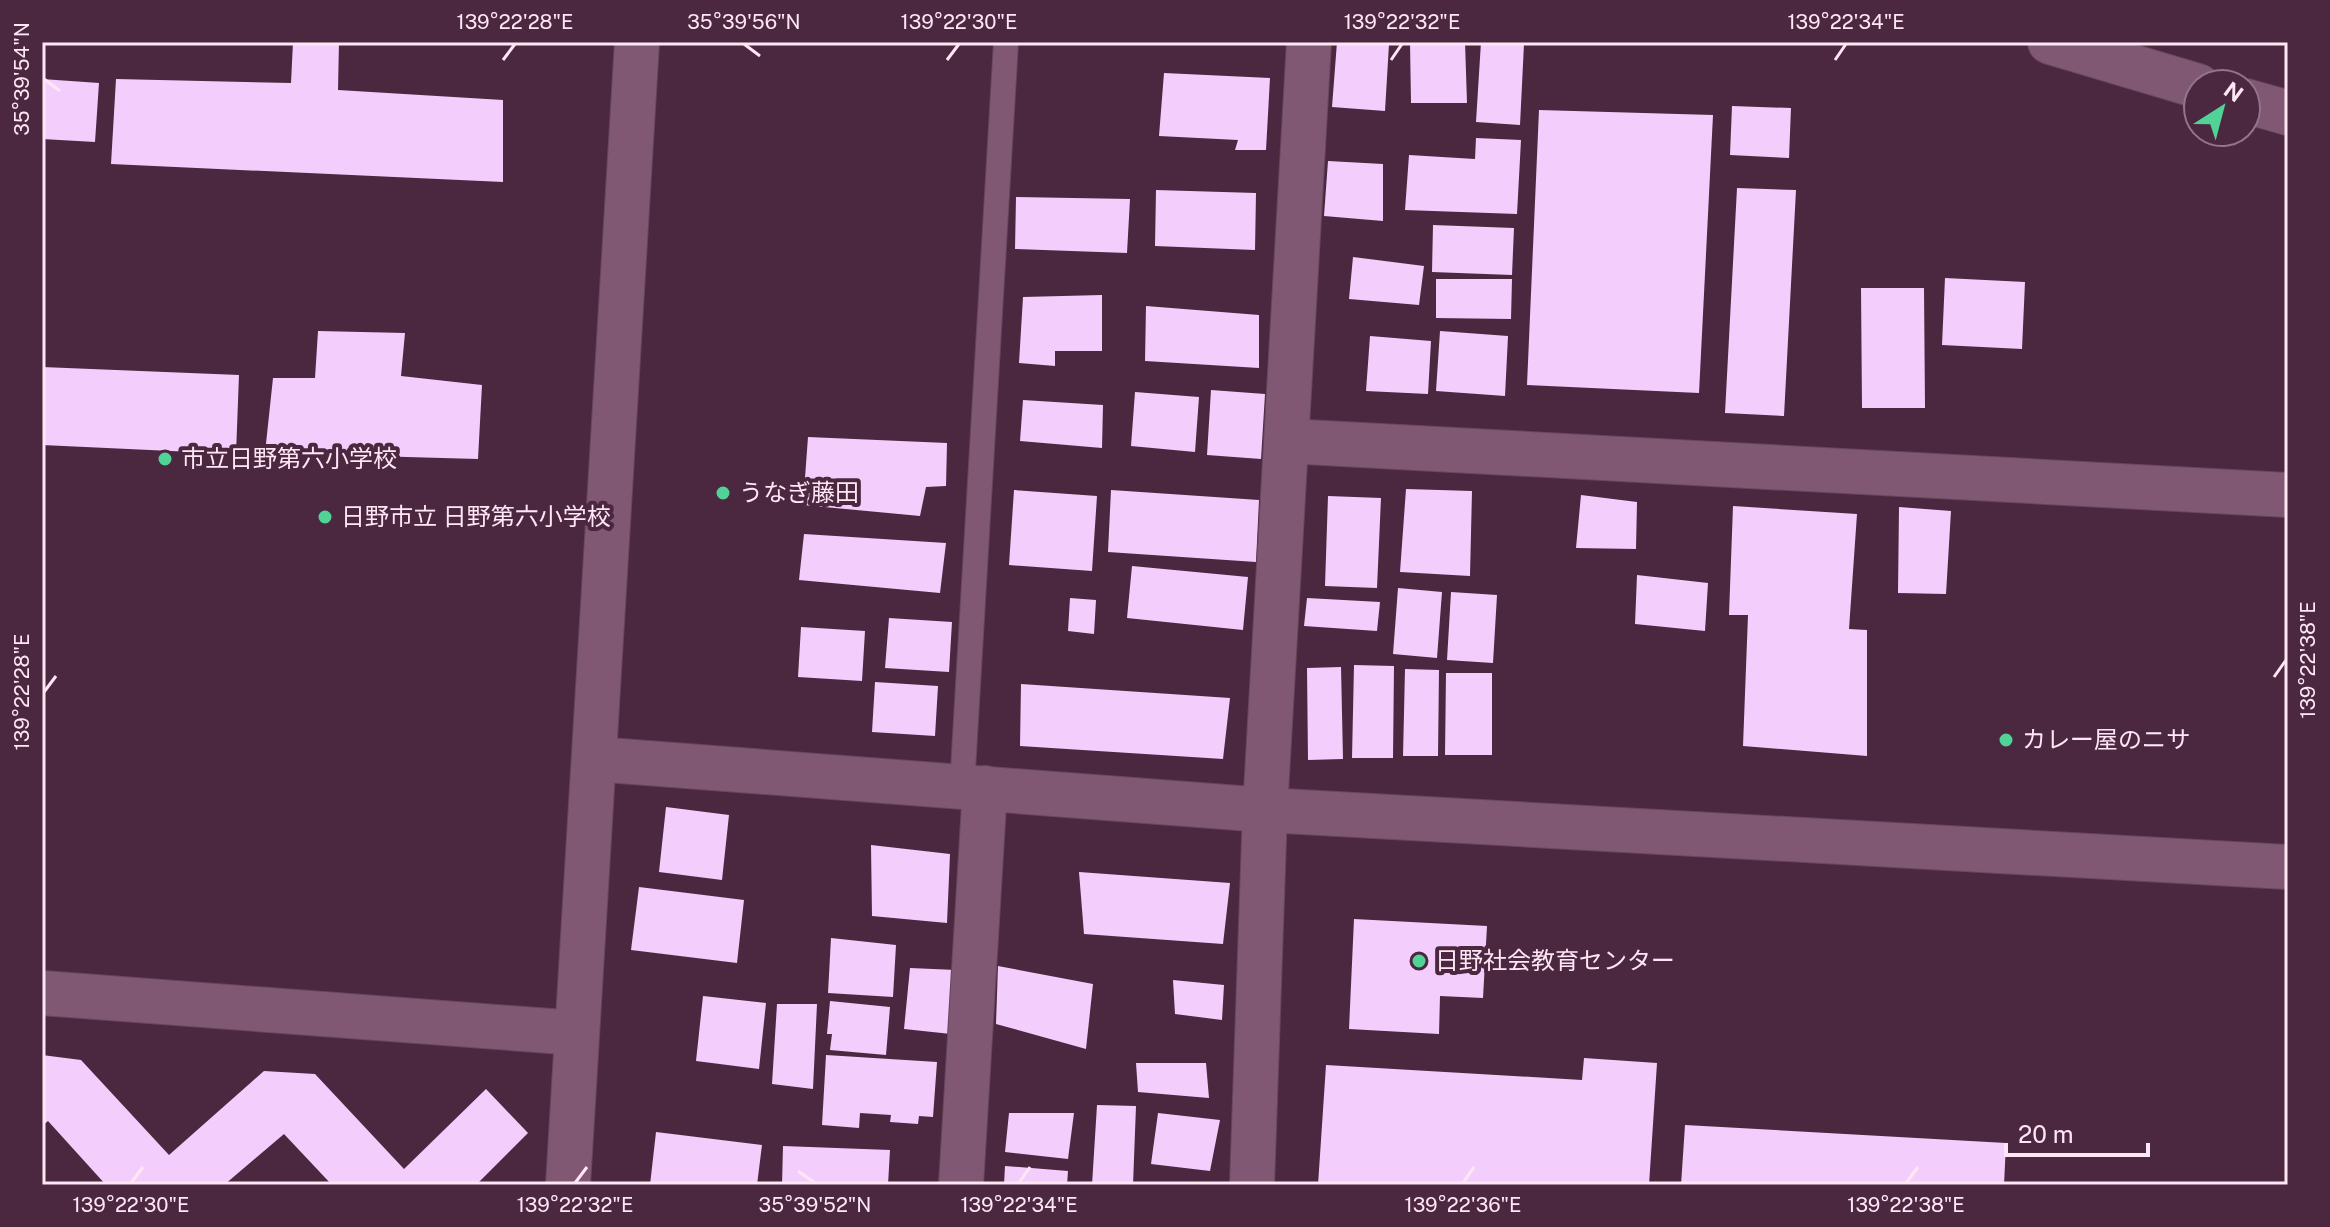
<svg xmlns="http://www.w3.org/2000/svg" width="2330" height="1227" font-family="'Public Sans','Noto Sans JP',sans-serif">
<style>
.building{fill:#f3cefc}
.lines{fill:none;stroke-linecap:round;stroke-linejoin:round}
.service-casing{stroke:#66475c;stroke-width:26}
.minor-casing{stroke:#66475c;stroke-width:46}
.tertiary-casing{stroke:#66475c;stroke-width:46}
.service{stroke:#805873;stroke-width:24}
.minor{stroke:#805873;stroke-width:44}
.tertiary{stroke:#805873;stroke-width:44}
.ticks{fill:none;stroke:#fee6f5;stroke-width:3}
.poi-dot{fill:#51d397;stroke:#4b2840;stroke-width:3}
.labels{text-anchor:middle;stroke-width:8;stroke-linejoin:round;paint-order:stroke}
.poi-label{font-size:24px;fill:#fee6f5;stroke:#4b2840;text-anchor:start}
.neatline{fill:none;stroke:#fee6f5;stroke-width:3}
.ticks-label{font-size:20px;text-anchor:middle;fill:#fee6f5}
</style>
<rect width="100%" height="100%" fill="#4b2840"/>
<path class="building" d="M293,42H339L338,90L503,100V182L111,164L116,79L291,83Z
M1337,42L1389,44L1385,111L1332,107Z
M1410,42H1465L1467,103H1411Z
M1481,42L1524,44L1520,125L1476,122Z
M1164,73L1270,78L1266,150H1235L1238,140L1159,136Z
M42,79L99,83L95,142L42,139Z
M1732,106L1791,108L1789,158L1730,155Z
M1539,110L1713,115L1699,393L1527,385Z
M1476,138L1521,140L1517,214L1405,210L1409,155L1475,159Z
M1328,161L1383,164V221L1324,216Z
M1737,188L1796,190L1784,416L1725,413Z
M1156,190L1256,193L1255,250L1155,246Z
M1016,197L1130,199L1127,253L1015,249Z
M1433,225L1514,228L1512,275L1432,272Z
M1353,257L1424,266L1419,305L1349,299Z
M1945,278L2025,282L2022,349L1942,345Z
M1436,279H1512L1511,319L1436,318Z
M1861,288H1924L1925,408H1862Z
M1102,295V351H1055V366L1019,363L1023,297Z
M1146,306L1259,315V368L1145,361Z
M318,331L405,333L401,376L482,385L478,459L265,453L273,378H315Z
M1440,331L1508,336L1505,396L1436,391Z
M1370,336L1431,341L1428,394L1366,391Z
M42,367L239,375L236,454L42,445Z
M1211,390L1265,394L1261,459L1207,455Z
M1135,392L1199,397L1195,452L1131,446Z
M1023,400L1103,405L1102,448L1020,441Z
M808,437L947,443L946,486L926,487L920,516L803,505Z
M1406,489L1472,491L1470,576L1400,572Z
M1014,490L1097,496L1092,571L1009,565Z
M1111,490L1259,500L1256,562L1108,552Z
M1581,495L1637,502L1636,549L1576,548Z
M1328,496L1381,498L1377,588L1325,586Z
M1733,506L1857,514L1849,629L1867,630V756L1743,746L1748,615H1729Z
M1899,507L1951,511L1946,594L1898,593Z
M804,534L946,543L940,593L799,580Z
M1132,566L1248,577L1243,630L1127,618Z
M1637,575L1708,583L1705,631L1635,624Z
M1398,588L1442,592L1437,658L1393,654Z
M1451,592L1497,595L1493,663L1447,660Z
M1070,598L1096,600L1094,634L1068,631Z
M1307,598L1380,602L1377,631L1304,626Z
M889,618L952,622L949,672L885,668Z
M801,627L865,631L862,681L798,677Z
M1354,665L1394,666L1393,758H1352Z
M1341,667L1343,759L1308,760L1307,668Z
M1405,669L1439,670L1438,756H1403Z
M1446,673H1492V755H1445Z
M875,682L938,686L935,736L872,732Z
M1021,684L1230,698L1223,759L1020,746Z
M666,807L729,815L722,880L659,872Z
M871,845L950,854L947,923L872,916Z
M1079,872L1230,883L1223,944L1084,934Z
M639,887L744,900L737,963L631,950Z
M1354,919L1487,926L1483,998L1440,996L1439,1034L1349,1029Z
M831,938L896,945L893,997L828,993Z
M998,966L1093,984L1086,1049L996,1024Z
M910,968L956,970L951,1034L904,1029Z
M1173,980L1224,985L1222,1020L1175,1014Z
M703,996L766,1003L759,1069L696,1061Z
M830,1001L890,1007L886,1055L830,1050L832,1034H827Z
M777,1004H817L813,1089L772,1084Z
M42,1055L81,1060L169,1155L264,1071L315,1074L404,1169L486,1089L528,1133L476,1185H332L284,1134L224,1185H106L48,1121L42,1126Z
M826,1055L937,1062L933,1117L919,1116L918,1124L890,1122L891,1115L860,1113L859,1128L822,1125Z
M1584,1058L1657,1063L1649,1185H1318L1326,1065L1582,1080Z
M1136,1063H1206L1209,1098L1138,1092Z
M1097,1105L1136,1106L1133,1185H1092Z
M1009,1113H1074L1068,1159L1005,1152Z
M1158,1113L1220,1120L1210,1171L1151,1164Z
M1685,1125L2006,1143L2004,1185H1681Z
M656,1132L762,1145L757,1185H650Z
M783,1146L890,1150L888,1185H782Z
M1005,1166L1068,1171L1067,1185H1004Z"/>
<g class="lines">
<g class="service-casing">
<path id="service" d="M962,787L1006,42"/>
</g>
<g class="minor-casing">
<path id="minor" d="M2050,42L2198,86
M2246,101L2288,113
M1287,441L2288,495
M42,993L577,1033
M568,1185L637,42
M961,1185L985,788
M1252,1185L1265,810L1309,42"/>
</g>
<g class="tertiary-casing">
<path id="tertiary" d="M594,759L1265,810L2288,867"/>
</g>
<use href="#service" class="service"/>
<use href="#minor" class="minor"/>
<use href="#tertiary" class="tertiary"/>
</g>
<path class="ticks" d="M744,44L760,56M503,60L515,44M947,60L959,44M1391,60L1402,44M1835,60L1846,44M44,79L60,91M2274,677L2286,660M44,692L56,676M798,1171L815,1183M131,1183L143,1167M575,1183L587,1167M1019,1183L1030,1167M1463,1183L1474,1167M1906,1183L1918,1167"/>
<g class="poi-dot">
<circle cx="165" cy="459" r="8"/>
<circle cx="723" cy="493" r="8"/>
<circle cx="325" cy="517" r="8"/>
<circle cx="2006" cy="740" r="8"/>
<circle cx="1419" cy="961" r="8"/>
</g>
<g class="labels">
<g class="poi-label">
<text x="181" y="467">市立日野第六小学校</text>
<text x="739" y="501">うなぎ藤田</text>
<text x="341" y="525">日野市立 日野第六小学校</text>
<text x="2022" y="748">カレー屋のニサ</text>
<text x="1435" y="969">日野社会教育センター</text>
</g>
</g>
<rect width="2330" height="1227" fill="none" stroke="#4b2840" stroke-width="88"/>
<g transform="translate(2222 108) rotate(36)"><circle r="38" fill="#4b2840" stroke="#937488" stroke-width="2"/>
<path d="M0-6L14 30L0 20L-14 30Z" fill="#51d397"/>
<text y="-12" font-size="22" font-weight="bold" text-anchor="middle" fill="#fee6f5">N</text>
</g>
<path d="M2006 1143v12h142v-12" fill="none" stroke="#fee6f5" stroke-width="4"/>
<text x="2018" y="1143" font-size="24" fill="#fee6f5" stroke="#4b2840" stroke-width="6" paint-order="stroke">20 m</text>
<rect x="44" y="44" width="2242" height="1139" class="neatline"/>
<g class="ticks-label">
<text x="515" y="29">139°22'28"E</text>
<text x="744" y="29">35°39'56"N</text>
<text x="959" y="29">139°22'30"E</text>
<text x="1402" y="29">139°22'32"E</text>
<text x="1846" y="29">139°22'34"E</text>
<text transform="translate(22 79) rotate(-90)" y="7">35°39'54"N</text>
<text transform="translate(2308 660) rotate(-90)" y="7">139°22'38"E</text>
<text transform="translate(22 692) rotate(-90)" y="7">139°22'28"E</text>
<text x="131" y="1212">139°22'30"E</text>
<text x="575" y="1212">139°22'32"E</text>
<text x="815" y="1212">35°39'52"N</text>
<text x="1019" y="1212">139°22'34"E</text>
<text x="1463" y="1212">139°22'36"E</text>
<text x="1906" y="1212">139°22'38"E</text>
</g>
</svg>
